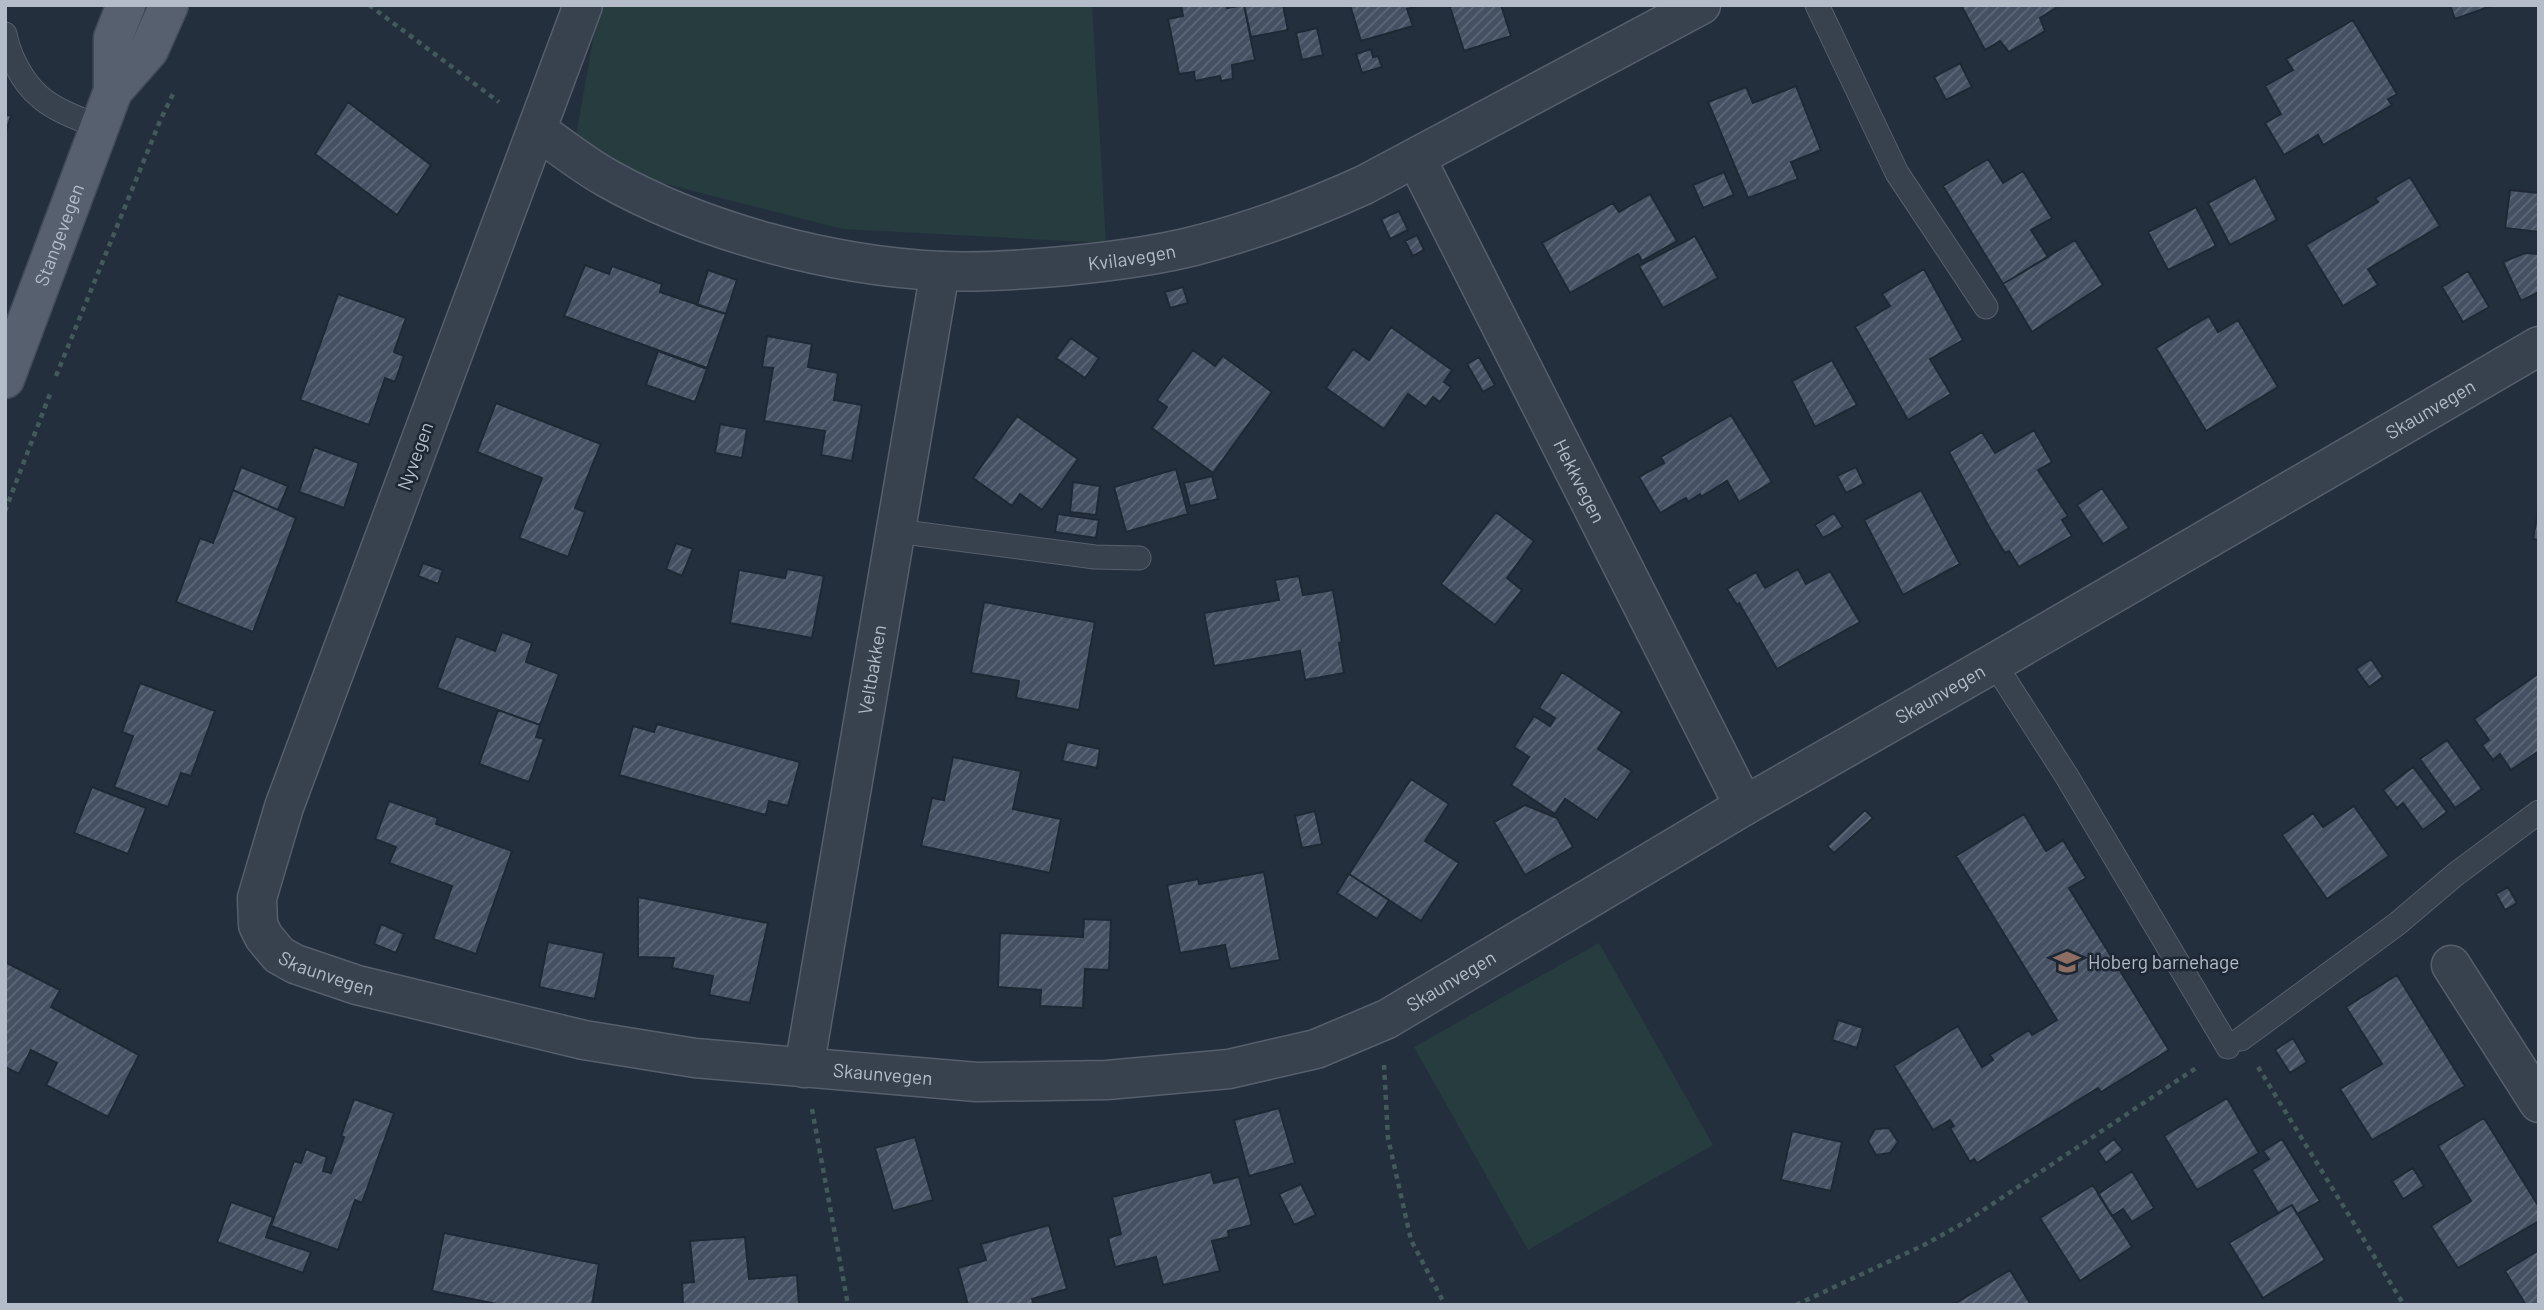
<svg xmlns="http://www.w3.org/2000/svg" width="2544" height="1310" font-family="Barlow,sans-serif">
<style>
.green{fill:#263c3f}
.building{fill:url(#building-hatch);stroke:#1f2835;stroke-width:2}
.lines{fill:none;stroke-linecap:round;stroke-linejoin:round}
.service-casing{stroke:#565f6c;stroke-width:25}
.minor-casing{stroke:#565f6c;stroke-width:41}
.primary-casing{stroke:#414a57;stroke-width:41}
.path{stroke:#44595c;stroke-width:4.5;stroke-dasharray:5 5;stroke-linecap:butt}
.service{stroke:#38414e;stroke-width:23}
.minor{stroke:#38414e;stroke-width:38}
.primary{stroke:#56606e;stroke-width:38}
.labels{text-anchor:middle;stroke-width:5;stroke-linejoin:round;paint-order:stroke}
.street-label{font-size:19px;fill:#b4bcc9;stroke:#1d2633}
.poi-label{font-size:19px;fill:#b4bcc9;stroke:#1d2633;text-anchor:start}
</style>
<defs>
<pattern id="building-hatch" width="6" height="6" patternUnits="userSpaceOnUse" patternTransform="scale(1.75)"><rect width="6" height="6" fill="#455162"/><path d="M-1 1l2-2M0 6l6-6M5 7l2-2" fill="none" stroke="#5d6877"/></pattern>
</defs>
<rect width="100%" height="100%" fill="#242f3e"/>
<path class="green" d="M599,5H1092L1106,243L843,229L572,160Z
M1599,943L1713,1145L1528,1250L1414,1047Z"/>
<path class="building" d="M1181,5H1226L1227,8L1244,5L1255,60L1232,65L1233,79L1221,81L1220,76L1195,81L1194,72L1179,74L1168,19L1183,16Z
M1244,5H1283L1288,30L1251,37Z
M1350,5H1421L1407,9L1413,26L1361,41Z
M1456,5H1501L1511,36L1464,51L1450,7Z
M1961,5H2054L2056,8L2040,18L2045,31L2009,52L2000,41L1985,50Z
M2450,5H2494L2455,19Z
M2353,20L2397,94L2388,99L2392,105L2323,145L2318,135L2284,155L2265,123L2281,114L2265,86L2293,70L2286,59Z
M1317,28L1323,55L1302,60L1296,33Z
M1371,49L1373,57L1378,56L1382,67L1362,73L1356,54Z
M1960,63L1972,87L1946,100L1934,77Z
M1796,86L1821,150L1791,162L1798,179L1748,198L1708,102L1746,87L1753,103Z
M348,102L431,165L397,215L315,154Z
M5,114L11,116L5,135Z
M1988,159L2003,183L2023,171L2052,218L2031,230L2048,257L2003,284L1943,186Z
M1724,172L1734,195L1703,208L1693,185Z
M2255,177L2277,220L2230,245L2208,203Z
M2410,177L2440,226L2368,269L2378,285L2343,306L2306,245L2378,202L2375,198Z
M2510,190L2539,193V232L2505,228Z
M1650,194L1677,241L1642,261L1638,254L1570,293L1542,243L1613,203L1619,212Z
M2196,207L2216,246L2168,270L2148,232Z
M1399,211L1408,230L1390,239L1381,219Z
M1417,235L1424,250L1413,256L1405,241Z
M1695,236L1718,278L1663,308L1639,266Z
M2075,240L2103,285L2032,332L2003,284Z
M2525,253L2539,254V292L2521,301L2503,262Z
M585,265L609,274L612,266L662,284L660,292L726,314L707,368L564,316Z
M1924,269L1963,340L1930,359L1951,394L1908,420L1855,327L1890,306L1882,294Z
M708,270L737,280L726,314L697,305Z
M2468,271L2489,307L2463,322L2442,287Z
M1183,287L1188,303L1170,308L1165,292Z
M338,294L406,318L394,352L404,356L395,382L385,378L369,425L300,400Z
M2209,316L2218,332L2238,320L2278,387L2206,431L2156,348Z
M1391,327L1452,370L1444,382L1451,387L1440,402L1433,397L1426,407L1408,394L1384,429L1326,388L1353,349L1369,360Z
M767,336L812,344L808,367L838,373L834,400L862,405L852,461L821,455L825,431L764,421L773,368L762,367Z
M1071,338L1099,358L1085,378L1056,358Z
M1193,350L1215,366L1223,356L1272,392L1213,473L1152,428L1167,407L1157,400Z
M658,351L707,369L695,402L646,385Z
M1479,357L1495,385L1483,392L1467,364Z
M1832,360L1857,405L1815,427L1792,381Z
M496,403L601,444L575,508L585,512L568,557L519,538L542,478L477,452Z
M1731,415L1772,482L1739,502L1727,481L1701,497L1700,494L1688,502L1686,498L1660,513L1639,477L1664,463L1661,457Z
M1017,416L1078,459L1042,510L1020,494L1012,506L973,478Z
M720,424L747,429L742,458L715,453Z
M2034,430L2052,462L2038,470L2068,516L2062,520L2072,536L2019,567L2009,551L2005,553L1989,527L1949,452L1982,432L1995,453Z
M314,447L359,463L344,508L299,492Z
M241,467L288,486L278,510L233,490Z
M1856,467L1864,484L1846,493L1837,476Z
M1176,469L1188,514L1126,532L1114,487Z
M1212,476L1218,499L1190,506L1184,483Z
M1073,482L1100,486L1096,515L1070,512Z
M2102,488L2129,528L2103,544L2077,505Z
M233,490L296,518L253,632L176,602L200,538L213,543Z
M1921,490L1960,564L1903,595L1864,520Z
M2538,511H2539V540L2533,539Z
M1496,512L1534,541L1507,578L1522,590L1495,625L1441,584Z
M1834,513L1843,527L1823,538L1815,525Z
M1058,514L1099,520L1096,538L1055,532Z
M676,543L693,549L682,576L666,569Z
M423,563L443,570L438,584L418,576Z
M787,569L824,576L812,638L730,623L739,570L785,578Z
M1798,569L1806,584L1830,571L1860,622L1777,669L1739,603L1737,605L1727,589L1756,572L1765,588Z
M1299,576L1303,595L1333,590L1342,642L1339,643L1344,673L1305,680L1300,651L1214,666L1204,613L1279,600L1275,580Z
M984,602L1095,622L1079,710L1016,698L1019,681L971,673Z
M502,632L532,643L526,662L559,674L540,725L437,688L456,636L495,651Z
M2371,659L2383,677L2369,687L2356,669Z
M1562,672L1622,712L1598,749L1632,771L1597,820L1565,799L1555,814L1511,785L1529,757L1514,747L1534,716L1550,726L1555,718L1539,708Z
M2539,673V751L2511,770L2500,754L2493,760L2482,745L2489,740L2474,719Z
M140,683L215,711L191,776L181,773L168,807L114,787L133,736L122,732Z
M498,710L540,725L536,737L544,739L529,782L479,764Z
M657,724L800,762L788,806L769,801L766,815L619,775L633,726L654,732Z
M2447,740L2482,789L2455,808L2420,759Z
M1067,742L1100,749L1097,768L1062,761Z
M953,757L1021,771L1013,809L1061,819L1050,873L921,846L932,798L944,800Z
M2413,767L2447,812L2423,830L2403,803L2397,808L2383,790Z
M1411,779L1449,804L1425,841L1459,863L1421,921L1349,874Z
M92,787L146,808L128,854L74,833Z
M389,801L438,818L436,824L512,851L476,954L433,939L452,886L389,863L396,847L375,839Z
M1525,805L1557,818L1573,847L1525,875L1494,822Z
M2354,806L2389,856L2327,899L2282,835L2313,813L2323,827Z
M1865,810L1873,818L1834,853L1827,846Z
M1315,811L1322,844L1302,848L1295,816Z
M2024,814L2046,851L2063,840L2086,878L2069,888L2169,1050L2101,1092L2098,1088L1977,1163L1974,1159L1970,1162L1950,1128L1954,1126L1950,1120L1933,1130L1894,1066L1958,1026L1982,1067L1993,1060L1990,1055L2029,1030L2032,1035L2057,1020L1956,856Z
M1264,872L1280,960L1230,969L1225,945L1180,953L1167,885L1198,879L1199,884Z
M1349,874L1389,900L1377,919L1337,893Z
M2508,887L2517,903L2505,910L2496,894Z
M638,897L768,923L750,1003L709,995L713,976L672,968L674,958L638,957Z
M1084,919L1111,920L1109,970L1085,969L1083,1008L1040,1006L1041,990L998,987L1000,933L1083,937Z
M381,924L404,934L396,953L374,944Z
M548,942L604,953L595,999L539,987Z
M5,962L60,990L51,1007L139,1055L108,1117L46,1085L57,1063L31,1050L19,1074L5,1067Z
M2397,975L2465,1086L2372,1140L2340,1089L2382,1064L2346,1007Z
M1838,1020L1863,1028L1857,1048L1832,1040Z
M2293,1038L2307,1062L2290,1073L2275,1050Z
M2227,1098L2259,1153L2197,1190L2164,1136Z
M354,1099L394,1113L362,1203L355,1200L338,1250L271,1226L294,1161L301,1163L306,1149L327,1157L323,1171L331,1173L344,1137L341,1136Z
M1279,1108L1295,1163L1249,1176L1234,1120Z
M2484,1118L2539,1207V1221L2458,1268L2431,1226L2471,1201L2438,1146Z
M1889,1128L1898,1142L1890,1153L1876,1155L1868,1141L1875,1129Z
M1792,1131L1842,1142L1831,1191L1781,1180Z
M915,1137L933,1200L893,1211L875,1148Z
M2114,1139L2123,1150L2106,1163L2098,1151Z
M2282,1139L2320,1201L2297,1214L2292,1205L2278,1213L2252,1170L2269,1159L2263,1151Z
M2413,1168L2424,1186L2403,1199L2392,1181Z
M2132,1171L2154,1208L2132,1222L2123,1209L2112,1216L2098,1194Z
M1211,1172L1214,1183L1239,1177L1252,1225L1228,1231L1229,1237L1212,1241L1220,1271L1163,1285L1156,1257L1115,1267L1108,1238L1121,1234L1112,1197Z
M1301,1184L1316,1215L1294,1225L1279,1194Z
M2093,1185L2132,1247L2080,1281L2040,1218Z
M231,1202L273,1217L266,1237L311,1252L303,1273L217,1242Z
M2292,1205L2325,1260L2263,1298L2229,1243Z
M1049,1225L1067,1289L1032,1299L1034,1305H968L958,1268L986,1260L981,1244Z
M444,1233L599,1264L592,1305H502L432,1291Z
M745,1237L749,1279L797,1275L799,1305H683L682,1283L694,1282L690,1241Z
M2539,1250V1305H2526L2505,1271Z
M2010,1270L2031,1305H1957L1956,1303Z"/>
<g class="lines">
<g class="service-casing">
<path id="service" d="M1817,5L1897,173L1986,307
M5,34C9,55 22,82 40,97C56,111 80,119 100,127
M896,531L1095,557L1139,558
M1994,663L2066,775L2228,1047
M2241,1039L2397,924L2456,874L2539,812"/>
</g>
<g class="minor-casing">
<g id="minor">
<path id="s1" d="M583,5L284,807L257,898L258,925L264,937L279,955L295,964L357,985L584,1040L695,1058L977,1082L1107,1080L1229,1069L1316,1049L1387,1019L1744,806L1994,663L2539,346"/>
<path id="s2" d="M537,130C560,146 582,164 607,178C703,232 831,266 941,271C989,273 1037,269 1084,264C1121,260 1158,255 1194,246C1252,231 1309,210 1364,185L1701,5"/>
<path id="s3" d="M1416,158L1744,806"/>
<path d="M2451,965L2539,1103"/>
<path id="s4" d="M804,1068L940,271"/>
</g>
</g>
<g class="primary-casing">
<g id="primary">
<path d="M113,91L149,50L169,5"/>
<path id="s5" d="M5,379L113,91V38L126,5"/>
</g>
</g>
<path class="path" d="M369,5L499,102
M56,376L160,121L175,90
M5,511L50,394
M1384,1065L1388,1138L1411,1240L1445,1305
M2258,1067L2404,1305
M812,1109L848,1305
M1796,1305L1924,1245L1967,1221L2199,1066"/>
<use href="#service" class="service"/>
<use href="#minor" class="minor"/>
<use href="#primary" class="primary"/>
</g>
<defs>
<g id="school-bare" transform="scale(2.1)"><path d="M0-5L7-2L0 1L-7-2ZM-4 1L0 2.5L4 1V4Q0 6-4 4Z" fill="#8d6e63" stroke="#1d2633" stroke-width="2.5" paint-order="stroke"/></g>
</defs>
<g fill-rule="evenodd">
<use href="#school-bare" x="2067" y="962"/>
</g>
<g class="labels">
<g class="street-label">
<text dy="7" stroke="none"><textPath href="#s5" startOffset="154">Stangevegen</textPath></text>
<text dy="7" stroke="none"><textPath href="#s2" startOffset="626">Kvilavegen</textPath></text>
<text dy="7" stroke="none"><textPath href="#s1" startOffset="3355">Skaunvegen</textPath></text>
<text transform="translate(415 456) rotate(-70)" y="7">Nyvegen</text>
<text dy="7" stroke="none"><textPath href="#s3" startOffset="362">Hekkvegen</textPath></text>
<text dy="7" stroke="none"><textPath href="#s4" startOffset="404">Veltbakken</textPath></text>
<text dy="7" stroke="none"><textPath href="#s1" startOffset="2788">Skaunvegen</textPath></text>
<text dy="7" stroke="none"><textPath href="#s1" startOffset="1066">Skaunvegen</textPath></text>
<text dy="7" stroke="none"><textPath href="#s1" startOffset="2221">Skaunvegen</textPath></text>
<text dy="7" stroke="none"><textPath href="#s1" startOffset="1633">Skaunvegen</textPath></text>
</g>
<g class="poi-label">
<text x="2088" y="969">Hoberg barnehage</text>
</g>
</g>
<rect width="2544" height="1310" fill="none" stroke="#b4bcc9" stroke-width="14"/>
</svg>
